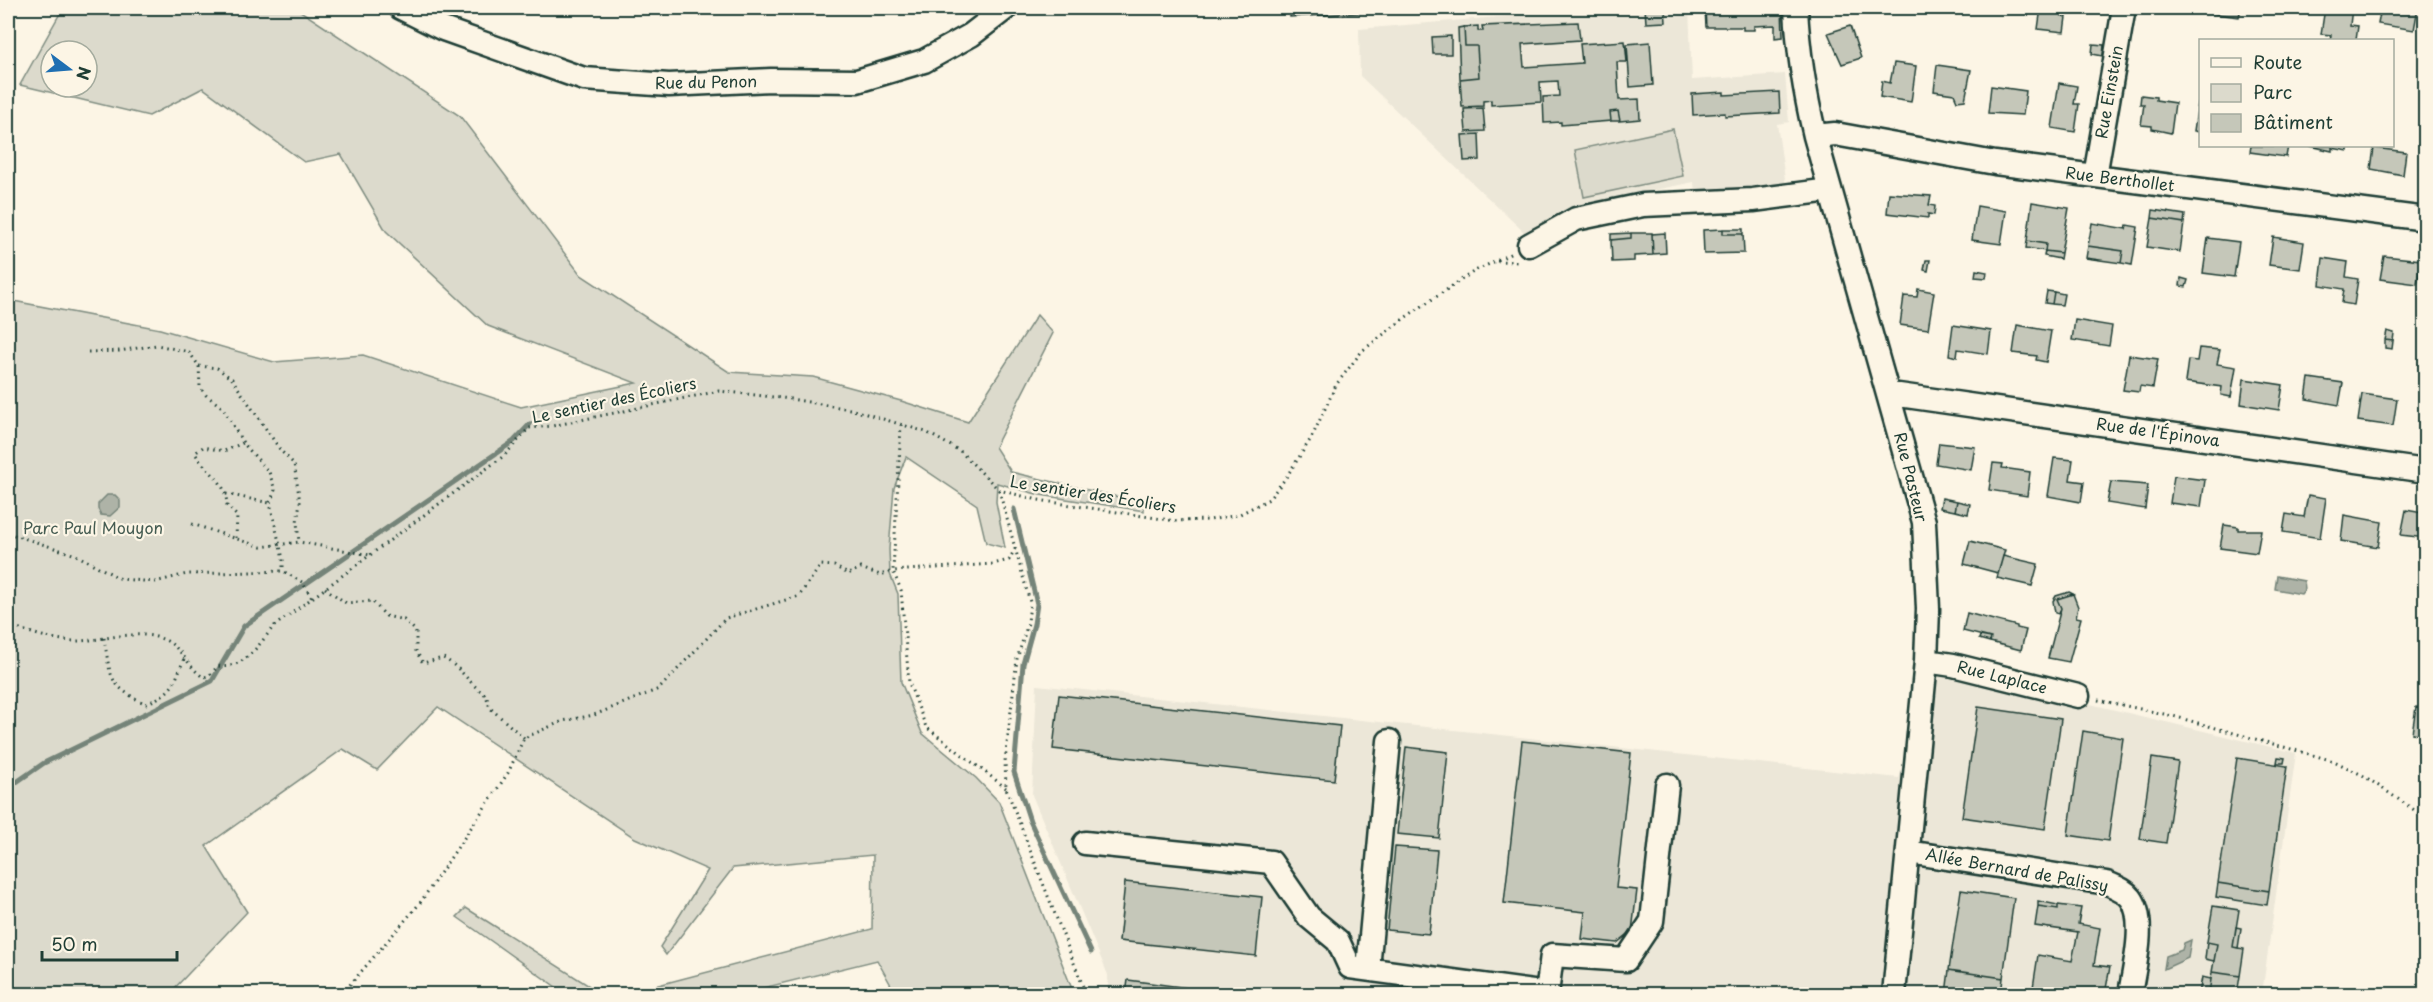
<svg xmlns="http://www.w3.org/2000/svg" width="2433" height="1002" font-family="'Playpen Sans',sans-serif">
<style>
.built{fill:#ece7d8}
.green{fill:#dcdacc;stroke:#7e8c80;stroke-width:1.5;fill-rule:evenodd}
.water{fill:#aeb3a7;stroke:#758479;stroke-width:1.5}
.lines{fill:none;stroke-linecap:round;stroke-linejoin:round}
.stream{stroke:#758479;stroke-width:5}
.building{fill:#c5c7b9;stroke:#1f3d34;stroke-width:1.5}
.minor-casing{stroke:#1f3d34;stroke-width:27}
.path{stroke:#1f3d34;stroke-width:3;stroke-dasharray:1.5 4.5;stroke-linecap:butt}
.minor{stroke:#fcf5e5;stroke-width:22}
.labels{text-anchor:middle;stroke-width:4.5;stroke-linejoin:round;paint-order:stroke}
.street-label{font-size:16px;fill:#1f3d34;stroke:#fcf5e5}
.park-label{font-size:16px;fill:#455c52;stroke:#fcf5e5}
</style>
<rect width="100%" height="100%" fill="#fcf5e5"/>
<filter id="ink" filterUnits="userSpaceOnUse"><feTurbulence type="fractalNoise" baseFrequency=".0167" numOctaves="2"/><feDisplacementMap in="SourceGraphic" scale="12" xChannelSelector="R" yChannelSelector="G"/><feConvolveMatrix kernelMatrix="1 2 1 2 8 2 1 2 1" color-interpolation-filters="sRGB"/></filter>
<g filter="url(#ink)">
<path class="built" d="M1604,8H1689L1692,80L1785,74L1789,122L1777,124L1786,186L1695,195L1694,182L1576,206L1526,234L1360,76L1359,29Z
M1934,667L2296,753L2262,994H1108V975L1032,795L1037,685L1899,778Z"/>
<path class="green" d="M63,8H296L460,116L581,275L729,372L813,377L901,401L968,422L1037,315L1053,333L995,447L1011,472L1144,503V511L1040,495L997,483L996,502L1005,548L986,543L977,505L906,457L894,488L889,549L890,574L898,594L901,682L922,733L976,778L999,802L1074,994H896L877,960L739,994H624L872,929L873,855L733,868L666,955L660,947L708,870L635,838L438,707L377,770L343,749L206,846L247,912L169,994H8V300L160,329L274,362L363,355L521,407L636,383L488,326L386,231L341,154L304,162L203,88L149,116L20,85ZM51,51H87V87H51Z
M1673,129L1683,176L1584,197L1575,150Z
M466,908L602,994H566L457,917Z"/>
<path class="water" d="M107,495H115L120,500V507L110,516L101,515L98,509V504Z
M2277,576L2304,581L2305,589L2301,594L2275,589Z
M2191,940L2188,958L2164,969L2166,956L2182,950L2184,943Z"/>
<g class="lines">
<path class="stream" d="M1014,509L1037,604L1034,624L1023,664L1014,772L1030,821L1091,952
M8,788L44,763L212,681L244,626L514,441L530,424"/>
</g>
<path class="building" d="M1290,8H1442L1290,17Z
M1645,8H1665L1666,22L1646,23Z
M1705,8H1782L1783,37L1775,38V25L1754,26V30H1743V27H1706Z
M2041,8H2064L2062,16L2066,17L2064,32L2038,29Z
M2210,8H2241L2239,17L2209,13Z
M2325,8H2352L2350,25L2358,26L2356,40H2330L2331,35L2321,34Z
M2381,8H2418L2414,30L2378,24Z
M1578,22L1580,40L1522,44L1524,67L1582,63L1580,44L1625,41L1627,62H1617L1619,100L1639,99L1640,119L1620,121L1618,111L1610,112L1611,121L1561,125V122L1544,123L1543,97L1559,96L1558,81L1540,82L1541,102L1491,105V100L1483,101V106L1462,107L1460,79L1479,77L1477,46H1465L1464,27L1478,26V31H1483L1482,26Z
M1850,26L1861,58L1842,64L1828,33Z
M1464,27L1465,46H1477L1479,77L1460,79L1458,28Z
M1451,36V54H1433L1432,37Z
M1650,42L1653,85L1630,87L1627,44Z
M2093,44L2104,45L2103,56L2092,54Z
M1894,63L1916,66L1911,102L1880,97L1882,81L1890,83Z
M1937,65L1971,70L1965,100L1957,101L1954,94L1934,91Z
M2059,83L2077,86L2074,104H2079L2075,132L2052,128Z
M1991,86L2026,91L2023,115L1988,113Z
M1724,92V95L1779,92L1780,113L1725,116V113L1693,115L1692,94Z
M2141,95L2156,97V100L2175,103L2171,133L2152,129V126L2141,125L2144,104H2140Z
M2198,103H2200V132L2194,131Z
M1483,108L1485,131L1466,132L1464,109Z
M1618,111L1620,121H1611L1610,112Z
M1479,134L1480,160L1464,161L1462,135Z
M2251,146H2288L2286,157L2250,152Z
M2310,146H2349L2348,151L2332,148V151Z
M2374,148L2406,152L2403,175L2371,169Z
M1889,193L1931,196L1929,205L1935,206L1934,215L1928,214V218L1887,213Z
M2032,202L2069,208L2061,253L2045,251L2046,244L2027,241Z
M1977,206L2006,211L2001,244L1972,240Z
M2153,210L2185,215L2184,223L2152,218Z
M2152,218L2184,223L2180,252L2147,247Z
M2092,223L2126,229L2127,225L2138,227L2132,265L2121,263L2123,251L2088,246Z
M1723,229V234H1743L1744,253L1704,254L1703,230Z
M1723,229H1743V234H1723Z
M1631,233H1652L1653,255L1634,256V261L1612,262L1611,240L1631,238Z
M1631,233V238L1611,240V234Z
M1665,233L1666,253L1653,254L1652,234Z
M2273,237L2304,242L2300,269L2269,265Z
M2208,238L2239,242L2234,277L2203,273Z
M2027,241L2046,244L2045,251L2026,248Z
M2088,246L2123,251L2121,263L2086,258Z
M2045,251L2061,253L2060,259L2044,256Z
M2384,256L2421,260L2417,284L2380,279Z
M2323,258L2348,262L2346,277L2358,279L2354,305L2342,303L2344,289L2320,285Z
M1926,260H1930L1928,271L1924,270Z
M1976,270L1987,272L1986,278L1975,277Z
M2181,278L2188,280L2186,287L2180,286Z
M1918,289L1934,292L1928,329L1900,325L1904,296L1917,297Z
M2047,291L2054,292L2052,304L2045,303Z
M2054,292L2064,294L2062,305L2052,304Z
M2075,320L2112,326L2109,346L2072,340Z
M1953,325L1991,331L1988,354L1958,349L1957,357L1949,355Z
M2017,325L2051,331L2046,362L2036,360L2037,356L2013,353Z
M2387,331L2394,333L2393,341L2385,340Z
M2385,340L2393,341L2392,349L2385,348Z
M2199,348L2220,350L2217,364L2236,367L2231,397L2221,395L2222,387L2185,382L2188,360L2197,361Z
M2129,355L2158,359L2153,388L2140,386L2139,392L2123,390Z
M2309,378L2343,383L2339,405L2306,399Z
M2244,379L2283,385L2279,410L2241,404Z
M2362,394L2397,399L2393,426L2358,421Z
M1939,443L1975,447L1971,470L1936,464Z
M2054,458L2073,460L2070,480L2084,482L2081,502L2048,496Z
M1993,463L2003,464L2002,468L2030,472L2027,496L1989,490Z
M2174,476L2205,480L2201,507L2170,503Z
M2111,482L2148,485L2145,509L2107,503Z
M2308,495L2326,498L2320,538L2283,532L2286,514L2304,517Z
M1942,498L1957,501L1955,511L1940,508Z
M1957,501L1970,504L1968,514L1955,511Z
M2406,510L2423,513L2422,518L2426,519V538L2401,535Z
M2344,515L2382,522L2378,547L2341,541Z
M2224,525L2238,527V530H2261L2257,553L2220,548Z
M1970,541L2005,550L1998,573L1964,564Z
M2003,556L2038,564L2032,586L1997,578Z
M2069,592L2073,594L2057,599L2061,608L2059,614L2055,613L2053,601L2056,596Z
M2073,594L2078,607L2076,617L2081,618L2069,662L2048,658L2061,608L2057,599Z
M1967,613L2017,626V628L2026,630L2021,650L1990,642L1991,638L1963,631Z
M1980,636L1991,638L1990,642L1979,639Z
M1059,695L1340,726L1334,780L1053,749Z
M1978,707L2061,719L2045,829L1962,817Z
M2416,707L2426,708V735L2412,733Z
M2083,731L2123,738L2108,841L2068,835Z
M1522,741L1631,753L1616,888L1637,890L1632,931L1617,943L1582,939L1585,912L1504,903Z
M1406,747L1448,752L1439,838L1397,834Z
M2278,757L2285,758L2284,763H2277Z
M2152,758L2178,762L2166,843L2140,839Z
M2237,758L2287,766L2269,891L2218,883Z
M1395,847L1437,850L1429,934L1387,930Z
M1125,882L1262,897L1256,956L1119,941Z
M2218,883L2269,891L2267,905L2216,897Z
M1961,890L2014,898L2003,978L1949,970Z
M2038,901L2058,905V909L2038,906Z
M2058,905L2081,908L2078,924L2100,928L2094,965L2110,967L2105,994H2032L2038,955L2072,961L2078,932L2035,926L2038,906L2058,909Z
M2213,906L2239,910L2233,947L2244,949L2240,976L2212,972L2217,944L2207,942Z
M2236,927L2241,928L2238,948L2233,947Z
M2207,942L2217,944L2214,961L2205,959Z
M1949,970L2003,978L2001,994H1946Z
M2212,972L2240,976L2237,994H2209Z
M2202,977L2211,979L2209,994H2199Z
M1128,980L1234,994H1126Z"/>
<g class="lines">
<g class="minor-casing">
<path id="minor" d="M401,8L443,29L584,79L669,85L771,80L857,81L924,61L971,35L1006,8
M1796,8C1798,51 1805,94 1815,136L1924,522L1928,609L1926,661L1894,994
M1815,136L1835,134L1995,163L2426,219
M2095,176L2124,8
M1529,245L1576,219L1643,205L1753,200L1830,190
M1890,396L1899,395L2426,471
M1926,661L1953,665L2078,696
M1085,843L1271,862L1309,917L1338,941L1350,967L1548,994
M1908,852L2107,883C2116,887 2125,890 2131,898C2147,920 2134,968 2130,994
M1368,969L1389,741
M1547,994L1552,955L1626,960L1652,921L1667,785"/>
</g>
<path class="path" d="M1497,261L1518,262
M88,352L119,351L157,345L189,352L199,366L200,387L206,395L223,408L243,443L269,472L275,490L270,503L283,559V571
M199,366L217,368L232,379L281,451L294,464L300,502L297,522L299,542
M999,490L1030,602L1028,623L1017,659L1005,761L1006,788L1086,994
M226,494L270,503
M192,524L261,547L299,542L370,555
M8,533L76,555L121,579L155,582L187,574L283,571L302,582L312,598
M236,538L237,516L227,506C226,478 208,475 195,453L203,447L224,451L243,443
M325,588L346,603L372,601L386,616L404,620L416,631V651L423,663L443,658C461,667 469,684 486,695L490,708L524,738
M8,624C29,633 51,640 75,641C105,641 139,627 167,641C182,649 189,668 203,677L209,676L218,666C242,671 260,644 273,627L505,455L529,428L552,426L719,391L791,399L850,409L926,432L960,451L999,490L1038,500L1176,521L1210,520L1238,515L1269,499L1285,479L1312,437L1336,385L1362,351L1406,317L1473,272L1512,253
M104,638C111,679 108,685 146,704C174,691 173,686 184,659
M2098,700L2173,716L2334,761L2364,776L2426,818
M1006,788L926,727L909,683L901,590L893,571L993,564L1009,560L1015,549
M342,994L420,903L508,773L524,738L563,721L594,715L659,689L726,618L799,596L821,565L834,566L848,574L861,568L880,575L893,571L901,425"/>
<use href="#minor" class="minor"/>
</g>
</g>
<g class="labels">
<g class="street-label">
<text transform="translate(706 82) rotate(-1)" y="6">Rue du Penon</text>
<text transform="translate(2109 92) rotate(-80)" y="6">Rue Einstein</text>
<text transform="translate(2120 179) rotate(7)" y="6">Rue Berthollet</text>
<text transform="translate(614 400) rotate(-12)" y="6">Le sentier des Écoliers</text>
<text transform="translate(2158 432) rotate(8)" y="6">Rue de l'Épinova</text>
<text transform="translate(1911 477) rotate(76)" y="6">Rue Pasteur</text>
<text transform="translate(1093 494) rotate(9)" y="6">Le sentier des Écoliers</text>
<text transform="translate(2002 677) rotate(14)" y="6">Rue Laplace</text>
<text transform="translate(2017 870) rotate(10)" y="6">Allée Bernard de Palissy</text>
</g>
<g class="park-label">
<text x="93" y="534">Parc Paul Mouyon</text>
</g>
</g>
<rect width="2433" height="1002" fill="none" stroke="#fcf5e5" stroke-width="30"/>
<rect x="15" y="15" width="2403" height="972" fill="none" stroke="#1f3d34" stroke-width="2" filter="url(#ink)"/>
<rect x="2199" y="39" width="195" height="108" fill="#fcf5e5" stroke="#a4ab9e" stroke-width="1.5"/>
<rect x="2211" y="58" width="30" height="9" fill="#fcf5e5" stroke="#a4ab9e" stroke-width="1.5"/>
<text x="2253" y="69" font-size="18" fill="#1f3d34">Route</text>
<rect x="2211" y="84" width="30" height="18" fill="#dcdacc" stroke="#a4ab9e" stroke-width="1.5"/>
<text x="2253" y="99" font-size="18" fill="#1f3d34">Parc</text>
<rect x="2211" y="114" width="30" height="18" fill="#c5c7b9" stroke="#a4ab9e" stroke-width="1.5"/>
<text x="2253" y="129" font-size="18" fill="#1f3d34">Bâtiment</text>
<g transform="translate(69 69) rotate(106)"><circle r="28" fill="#fcf5e5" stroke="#a4ab9e" stroke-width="1.5"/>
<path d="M0-4.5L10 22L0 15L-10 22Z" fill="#1f6fb2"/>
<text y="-9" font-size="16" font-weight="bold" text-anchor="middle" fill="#1f3d34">N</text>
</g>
<path d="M42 951v9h135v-9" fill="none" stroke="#1f3d34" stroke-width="3"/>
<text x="51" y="951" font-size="18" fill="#1f3d34" stroke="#fcf5e5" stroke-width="4.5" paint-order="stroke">50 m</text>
</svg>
